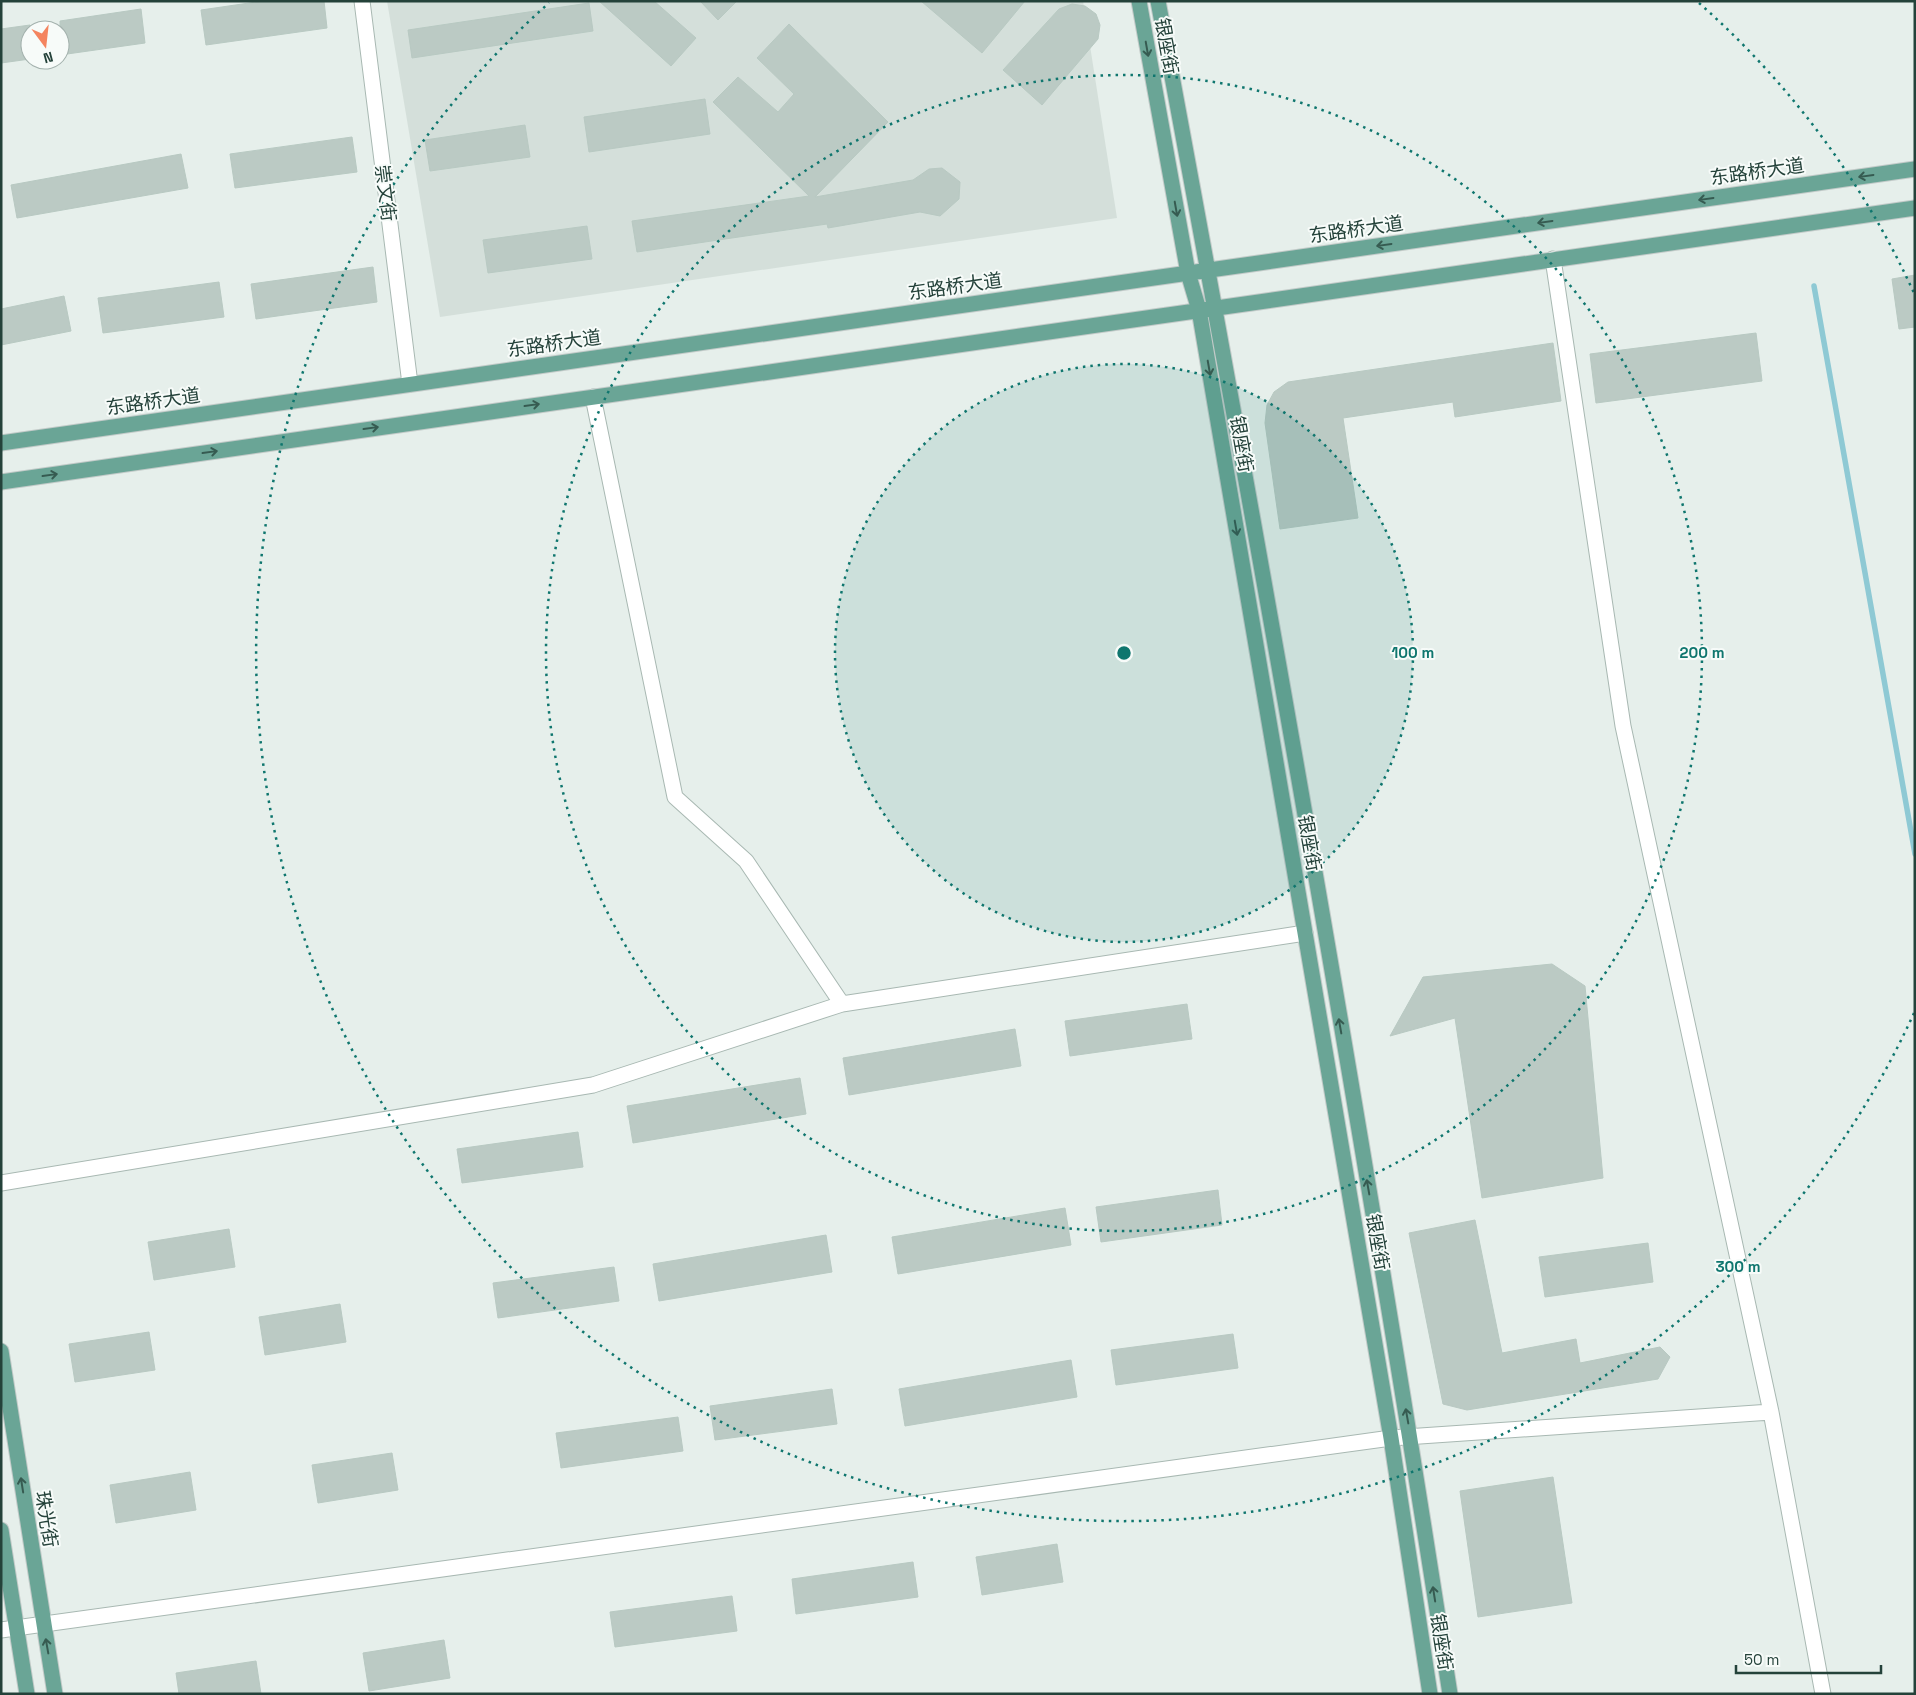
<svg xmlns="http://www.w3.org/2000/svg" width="1916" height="1695" font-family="'Space Grotesk','Noto Sans SC',sans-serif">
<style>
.built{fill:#d4dfda}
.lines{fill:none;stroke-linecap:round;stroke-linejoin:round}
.stream{stroke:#8ec9d4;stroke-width:5.5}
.building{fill:#bbcac4;stroke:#b8c9c2}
.minor-casing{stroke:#a8b8b2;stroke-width:17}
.major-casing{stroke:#c2cac8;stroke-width:17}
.minor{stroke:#fff;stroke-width:15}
.major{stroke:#6aa596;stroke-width:15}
.oneway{stroke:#365b51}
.ring{fill:none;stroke:#0f766e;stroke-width:2.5;stroke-dasharray:2.5 5}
.labels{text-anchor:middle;stroke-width:4;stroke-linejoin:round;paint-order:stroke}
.street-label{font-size:19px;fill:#24423a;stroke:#f7fbf9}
.centre{fill:#0f766e;stroke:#f7fbf9;stroke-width:2.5}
.ring-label{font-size:15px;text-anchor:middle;font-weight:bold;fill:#0f766e;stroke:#f7fbf9;stroke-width:4;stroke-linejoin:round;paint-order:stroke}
</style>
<rect width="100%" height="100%" fill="#e6efeb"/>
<path class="built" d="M387,1H1083L1117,218L440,317Z"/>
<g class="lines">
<path class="stream" d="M1814,286L1915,854"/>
</g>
<path class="building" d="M263,1H324L327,28L206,45L201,10Z
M599,1H654L696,38L671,66Z
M700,1H737L718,20Z
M921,1H1025L982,53Z
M589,3L593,31L412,58L408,30Z
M1072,4L1085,6L1096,14L1100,25L1098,39L1042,105L1003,70L1059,9Z
M141,9L145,43L60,55V21Z
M789,24L888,122L815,197L913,180L929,169L942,168L960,182L959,199L940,216L920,212L828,228L827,224L637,252L632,221L809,196L713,102L738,77L778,112L794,94L757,58Z
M30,25V59L1,63V29Z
M705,99L710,134L589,152L584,117Z
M525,125L530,157L430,171L425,140Z
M352,137L357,172L235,188L230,154Z
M181,154L188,188L17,218L11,185Z
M587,226L592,259L488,273L483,240Z
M373,267L377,302L256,319L251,284Z
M1915,275V327L1899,329L1892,279Z
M219,282L224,317L103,333L98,298Z
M64,296L71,331L1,345V309Z
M1756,333L1762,381L1596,403L1590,354Z
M1553,343L1561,401L1455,417L1453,402L1343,418L1358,518L1280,529L1265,423L1267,405L1274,392L1288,382Z
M1552,964L1585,986L1603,1178L1482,1198L1455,1018L1390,1036L1423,977Z
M1187,1004L1192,1039L1070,1056L1065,1021Z
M1015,1029L1021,1066L849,1095L843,1058Z
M800,1078L806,1114L633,1143L627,1106Z
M578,1132L583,1167L462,1183L457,1149Z
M1218,1190L1222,1225L1101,1242L1096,1207Z
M1065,1208L1071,1245L898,1274L892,1237Z
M1475,1220L1502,1353L1576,1339L1580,1363L1660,1347L1670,1357L1658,1379L1467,1410L1443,1404L1409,1233Z
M229,1229L235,1267L154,1280L148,1242Z
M826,1235L832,1272L659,1301L653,1264Z
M1648,1243L1653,1282L1545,1297L1539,1257Z
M614,1267L619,1301L498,1318L493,1283Z
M340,1304L346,1342L265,1355L259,1317Z
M149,1332L155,1370L75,1382L69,1344Z
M1233,1334L1238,1368L1116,1385L1111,1350Z
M1071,1360L1077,1397L905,1426L899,1389Z
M832,1389L837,1424L715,1440L710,1406Z
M678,1417L683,1451L561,1468L556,1433Z
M392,1453L398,1490L318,1503L312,1465Z
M190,1472L196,1510L116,1523L110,1485Z
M1553,1477L1572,1603L1478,1617L1460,1491Z
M1057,1544L1063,1582L982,1595L976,1557Z
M913,1562L918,1597L796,1614L792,1579Z
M732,1596L737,1631L615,1647L610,1612Z
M444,1640L450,1678L369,1691L363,1653Z
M256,1661L261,1694H179L176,1673Z"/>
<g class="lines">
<g class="minor-casing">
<path id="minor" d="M362,1L410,384
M1553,259L1623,726L1771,1412L1823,1694
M593,397L675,797L746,861L842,1004
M1,1183L593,1085L842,1004L1305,933
M1,1630L1391,1438L1771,1412"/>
</g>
<g class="major-casing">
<path id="major" d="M1139,1L1188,273L1199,310L1391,1438L1430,1694
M1158,1C1263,564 1363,1128 1450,1694
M1,443L1915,169
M1,482L1915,208
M1,1351L55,1694
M1,1530L27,1694"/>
</g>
<use href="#minor" class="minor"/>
<use href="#major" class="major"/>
</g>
<defs><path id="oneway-shaft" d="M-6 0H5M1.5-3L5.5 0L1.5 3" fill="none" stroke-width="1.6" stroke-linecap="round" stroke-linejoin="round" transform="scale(1.25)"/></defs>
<g class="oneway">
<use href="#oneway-shaft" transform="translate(1147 49) rotate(80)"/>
<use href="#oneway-shaft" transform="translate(1866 176) rotate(172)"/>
<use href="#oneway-shaft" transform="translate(1706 199) rotate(172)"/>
<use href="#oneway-shaft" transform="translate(1176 209) rotate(80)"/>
<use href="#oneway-shaft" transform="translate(1545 222) rotate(172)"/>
<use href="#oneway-shaft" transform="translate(1384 245) rotate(172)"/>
<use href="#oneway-shaft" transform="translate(1209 368) rotate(80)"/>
<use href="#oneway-shaft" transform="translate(532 405) rotate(-8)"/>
<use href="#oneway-shaft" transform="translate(371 428) rotate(-8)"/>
<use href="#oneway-shaft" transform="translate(210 452) rotate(-8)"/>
<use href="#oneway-shaft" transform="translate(50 475) rotate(-8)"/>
<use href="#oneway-shaft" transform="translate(1236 528) rotate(80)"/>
<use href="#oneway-shaft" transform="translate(1340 1026) rotate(-100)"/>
<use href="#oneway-shaft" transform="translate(1368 1187) rotate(-100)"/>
<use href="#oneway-shaft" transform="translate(1407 1416) rotate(-100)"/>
<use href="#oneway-shaft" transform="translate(22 1485) rotate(-99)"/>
<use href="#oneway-shaft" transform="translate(1434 1594) rotate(-99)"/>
<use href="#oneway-shaft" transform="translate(47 1646) rotate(-100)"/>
</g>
<circle cx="1124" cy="653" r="289" fill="#0f766e" fill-opacity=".12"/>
<g class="ring">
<circle cx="1124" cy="653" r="289"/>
<circle cx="1124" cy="653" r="578"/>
<path d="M1914 1013A868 868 0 1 1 549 3M1699 3A868 868 0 0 1 1914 293"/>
</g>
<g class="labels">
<g class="street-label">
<text transform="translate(1167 46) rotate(80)" y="7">银座街</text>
<text transform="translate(1757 171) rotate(-8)" y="7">东路桥大道</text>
<text transform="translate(386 193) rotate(83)" y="7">崇文街</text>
<text transform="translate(1356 229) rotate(-8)" y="7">东路桥大道</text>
<text transform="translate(955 286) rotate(-8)" y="7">东路桥大道</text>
<text transform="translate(554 343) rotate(-8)" y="7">东路桥大道</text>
<text transform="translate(153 401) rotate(-8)" y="7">东路桥大道</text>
<text transform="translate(1242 444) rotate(80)" y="7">银座街</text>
<text transform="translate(1310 843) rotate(80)" y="7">银座街</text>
<text transform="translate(1378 1242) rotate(80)" y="7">银座街</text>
<text transform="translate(47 1519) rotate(81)" y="7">珠光街</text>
<text transform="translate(1442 1642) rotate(81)" y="7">银座街</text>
</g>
</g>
<circle cx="1124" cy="653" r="8" class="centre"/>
<g class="ring-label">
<text x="1413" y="658">100 m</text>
<text x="1702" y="658">200 m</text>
<text x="1738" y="1272">300 m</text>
</g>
<rect width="1916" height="1695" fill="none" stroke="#24423a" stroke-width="5"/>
<g transform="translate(45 45) rotate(165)"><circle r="24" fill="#f7fbf9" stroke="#a3b1ad"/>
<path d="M0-4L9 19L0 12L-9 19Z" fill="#f4845f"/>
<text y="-8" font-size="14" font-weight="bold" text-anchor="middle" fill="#24423a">N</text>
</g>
<path d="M1736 1665v8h145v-8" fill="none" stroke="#24423a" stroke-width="2.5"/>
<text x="1744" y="1665" font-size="15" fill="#24423a" stroke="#f7fbf9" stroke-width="4" paint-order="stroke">50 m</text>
</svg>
